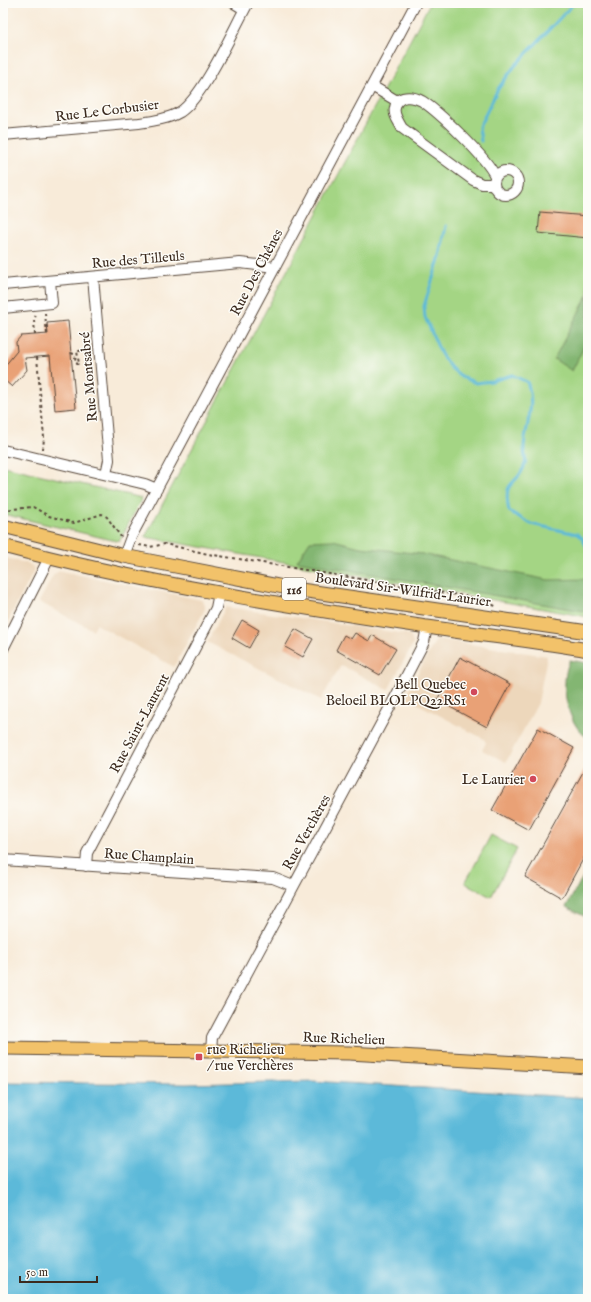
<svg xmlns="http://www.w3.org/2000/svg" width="591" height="1302" font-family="'IM FELL English',serif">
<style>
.built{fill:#edd7bb}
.green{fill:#a4d584;stroke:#708051}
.forest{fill:#83b672;stroke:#5f7048}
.water{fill:#5bb9d9;stroke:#4b727c}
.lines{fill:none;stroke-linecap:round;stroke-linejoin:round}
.stream{stroke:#5bb9d9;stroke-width:3}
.building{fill:#e9a176}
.minor-casing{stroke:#57473a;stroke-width:12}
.major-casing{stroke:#57473a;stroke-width:15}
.path{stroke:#57473a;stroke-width:2;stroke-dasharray:3 3;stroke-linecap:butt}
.minor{stroke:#fff;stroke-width:10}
.major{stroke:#f2c26a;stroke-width:13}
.poi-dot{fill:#d1495b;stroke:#fdfcf7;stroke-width:1.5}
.labels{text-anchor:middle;stroke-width:3;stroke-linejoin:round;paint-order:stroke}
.shield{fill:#fdfcf7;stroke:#75695f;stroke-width:1}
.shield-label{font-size:13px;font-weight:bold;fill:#3b2a1e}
.street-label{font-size:14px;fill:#3b2a1e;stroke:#fdfcf7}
.poi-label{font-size:14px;fill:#3b2a1e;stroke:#fdfcf7;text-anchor:end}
</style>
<rect width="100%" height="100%" fill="#fdfcf7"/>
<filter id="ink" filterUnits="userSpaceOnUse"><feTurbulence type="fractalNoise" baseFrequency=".025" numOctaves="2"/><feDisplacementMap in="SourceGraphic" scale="8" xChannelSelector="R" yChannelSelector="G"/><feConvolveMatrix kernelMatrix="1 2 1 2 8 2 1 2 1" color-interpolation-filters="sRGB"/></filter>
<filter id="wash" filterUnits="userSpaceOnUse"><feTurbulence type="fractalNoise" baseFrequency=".012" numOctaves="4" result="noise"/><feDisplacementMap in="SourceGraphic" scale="16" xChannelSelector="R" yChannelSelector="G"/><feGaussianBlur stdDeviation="0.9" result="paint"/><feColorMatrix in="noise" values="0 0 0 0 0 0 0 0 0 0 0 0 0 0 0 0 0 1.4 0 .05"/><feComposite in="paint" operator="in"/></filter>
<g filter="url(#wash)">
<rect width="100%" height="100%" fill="#f8ebd9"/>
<path class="built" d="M3,557L29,564L33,567L34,571L6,625L3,624Z
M60,571L201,600L205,604V609L174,667L96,624L93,630L39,602L54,574Z
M226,607L407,634L411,637L413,644L388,690L341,665L321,700L207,642Z
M438,639L547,656L538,703L506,762L482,750L486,743L484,739L405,697L434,643Z"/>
<path class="green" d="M430,3H588V617L145,537Z
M3,466L142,498L120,540L116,541L3,514Z
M491,835L517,849L491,897L465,883Z"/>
<path class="forest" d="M588,295V339L572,371L554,359Z
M333,540L360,547L422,554L548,580L588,579V612L297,561L310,541Z
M570,660L588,663V738C566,724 559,682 570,660Z
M588,868V918L566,907Z"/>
<path class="water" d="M312,1081L588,1098V1299H3V1082L186,1084Z"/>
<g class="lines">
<path class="stream" d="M481,141L479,127L498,89L514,67L574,3
M446,226L440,256L424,306L425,317L441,354L451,368L462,377L476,383L492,381L512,375L527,382C536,404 526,424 524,446C523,452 527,459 525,464C517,489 502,476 509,511L531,524L577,534L582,538L588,549
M588,596V593"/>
</g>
<g id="blocks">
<path class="building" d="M540,212L588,216V238L538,233Z
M68,321L76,408L55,410L50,356L25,358L27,370L12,387L3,379V368L17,351L16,342L21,336L48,334L47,323Z
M242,620L259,630L249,648L232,638Z
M295,629L313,639L303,657L285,647Z
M355,633L369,641L372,635L396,649L380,675L336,650L344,635L351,639Z
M460,657L510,684L487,727L437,700Z
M538,728L574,748L529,830L492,810Z
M588,763V850L562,898L525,877Z"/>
</g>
</g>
<g filter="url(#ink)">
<use href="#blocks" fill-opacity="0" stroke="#57473a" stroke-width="1"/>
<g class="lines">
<g class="minor-casing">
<path id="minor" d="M234,3L244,9
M372,86L397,101
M3,135L139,123C153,121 168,119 180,112C204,96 233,30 248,3
M494 183a12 12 0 1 1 24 0a12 12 0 1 1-24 0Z
M493,184H482L473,180L402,128C399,122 393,115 395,108C397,94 413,96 422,101C439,112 487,158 495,176
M93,277L109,460L106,474
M3,285L240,263L275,267
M3,308L52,303L50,281
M3,450L145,484L157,489
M124,556L131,537L416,3
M3,649L49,558
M3,860L273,878L293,886
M86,866L87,853L216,608L219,593
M211,1051L212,1038L397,694L424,642L427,627"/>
</g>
<g class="major-casing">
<path id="major" d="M3,526L124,556L294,589L588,632
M3,546C142,583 285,605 427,627C480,635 535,641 588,650
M3,1048L349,1053L588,1067"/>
</g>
<path class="path" d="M45,313L47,334
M35,335L34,320L36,315
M71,353L74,354L77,364H79L77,351L90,350
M37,357L44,438L43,449
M3,510L33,507L49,516L74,523L102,514L107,517L121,537
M139,545L150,547L165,544L208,554L476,598L498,607"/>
<use href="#minor" class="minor"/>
<use href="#major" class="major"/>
</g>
</g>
<g class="poi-dot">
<circle cx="474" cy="692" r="4"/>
<circle cx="533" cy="779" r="4"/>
<rect x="195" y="1053" width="8" height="8" rx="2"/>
</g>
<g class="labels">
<rect class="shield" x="282" y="578" width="24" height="22" rx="3"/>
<g class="shield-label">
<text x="294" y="594">116</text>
</g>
<g class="street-label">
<text transform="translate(107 110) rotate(-7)" y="5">Rue Le Corbusier</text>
<text transform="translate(138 259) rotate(-5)" y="5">Rue des Tilleuls</text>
<text transform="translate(256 272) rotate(-62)" y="5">Rue Des Chênes</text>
<text transform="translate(88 377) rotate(-95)" y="5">Rue Montsabré</text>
<text transform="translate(403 589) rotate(8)" y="5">Boulevard Sir-Wilfrid-Laurier</text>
<text transform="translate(139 723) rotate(-62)" y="5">Rue Saint-Laurent</text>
<text transform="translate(306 832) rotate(-61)" y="5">Rue Verchères</text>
<text transform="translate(149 856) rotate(4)" y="5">Rue Champlain</text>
<text transform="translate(344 1038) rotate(2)" y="5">Rue Richelieu</text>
</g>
<g class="poi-label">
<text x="466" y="689">Bell Quebec<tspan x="466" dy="16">Beloeil BLOLPQ22RS1</tspan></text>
<text x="525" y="784">Le Laurier</text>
<text x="207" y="1054" text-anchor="start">rue Richelieu<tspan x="207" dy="16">/ rue Verchères</tspan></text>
</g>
</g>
<rect width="591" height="1302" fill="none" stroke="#fdfcf7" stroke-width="16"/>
<path d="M20 1276v6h77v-6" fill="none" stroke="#3b2a1e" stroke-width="2"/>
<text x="26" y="1276" font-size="12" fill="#3b2a1e" stroke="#fdfcf7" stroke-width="3" paint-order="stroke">50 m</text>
</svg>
